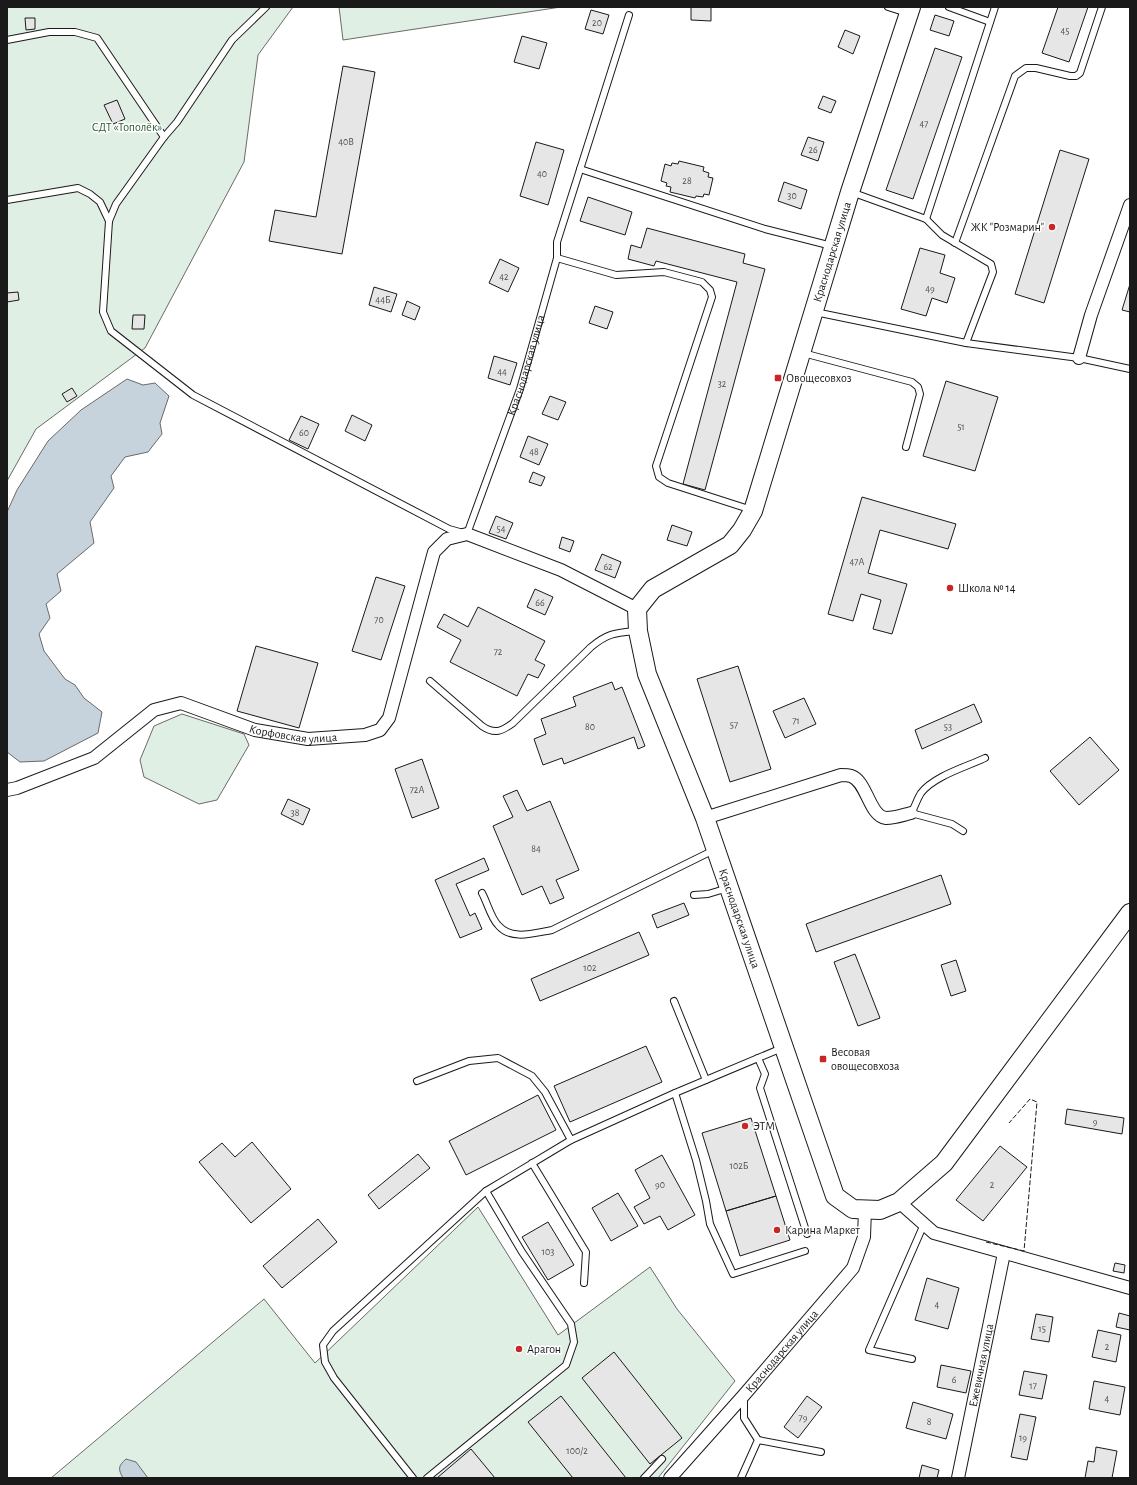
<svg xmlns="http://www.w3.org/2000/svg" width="1137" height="1485" font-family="'Alegreya Sans',sans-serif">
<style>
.green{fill:#e0efe3;stroke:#6a6a6a}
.water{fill:#c6d2dc;stroke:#6a6a6a}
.building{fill:#e6e6e6;stroke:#1a1a1a}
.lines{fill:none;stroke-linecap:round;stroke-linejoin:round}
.lane-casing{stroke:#1a1a1a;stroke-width:8}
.street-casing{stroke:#1a1a1a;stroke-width:14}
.secondary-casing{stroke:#1a1a1a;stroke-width:20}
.lane{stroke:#fff;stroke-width:6}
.street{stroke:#fff;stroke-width:12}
.secondary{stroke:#fff;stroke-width:18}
.fence{stroke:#1a1a1a;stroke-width:1;stroke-dasharray:5 2;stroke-linecap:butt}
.poi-dot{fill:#c62828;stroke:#fff;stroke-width:1.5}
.labels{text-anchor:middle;stroke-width:3;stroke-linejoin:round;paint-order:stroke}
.number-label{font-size:10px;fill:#4d4d4d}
.park-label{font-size:12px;fill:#2b5a34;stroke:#fff}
.poi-label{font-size:12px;fill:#1a1a1a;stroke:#fff;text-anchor:start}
.street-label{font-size:12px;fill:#1a1a1a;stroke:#fff}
</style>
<rect width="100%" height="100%" fill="#fff"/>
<path class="green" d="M7,7H293L258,55L244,162L145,348L36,429L7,481Z
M339,7H561L343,40Z
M182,714L244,734L249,745L217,800L199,804L144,777L140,760L154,726Z
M478,1207L558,1335L650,1267L677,1309L735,1381L658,1478H51L264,1299L315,1363Z"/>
<path class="water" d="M127,379L143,385L155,383L169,396L160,423L162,434L148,452L125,457L111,476L114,488L90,522L94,543L57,574L61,591L46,604L50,618L39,634L44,651L65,679L75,685L84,698L102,712L98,733L44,761L20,762L7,752V512L17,490L48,441L81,410Z
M126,1459L136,1462L148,1478H123C118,1469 118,1466 126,1459Z"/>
<path class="building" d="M691,7H711V21L691,20Z
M1058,7H1088L1069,62L1042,53Z
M591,10L609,15L603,34L585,29Z
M935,15L954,21L949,36L930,30Z
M25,18H35V29L26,30Z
M845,30L860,36L853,54L838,47Z
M522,36L547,43L539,69L514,62Z
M935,48L962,57L913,199L886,190Z
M343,66L375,72L342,254L269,241L275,210L316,217Z
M823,96L836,101L831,113L818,108Z
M117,100L125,119L113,124L104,105Z
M808,137L824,142L818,161L801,155Z
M536,142L564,150L548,205L520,196Z
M1060,150L1089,159L1044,303L1015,294Z
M679,161L704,167L703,171L709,173L708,177L713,178L709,195L704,194L703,197L696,196L695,198L670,192L671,187L666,186L667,183L661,181L665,164L671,166L672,163L678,164Z
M784,182L807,190L801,209L778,201Z
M588,197L632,212L625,235L580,221Z
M647,228L745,254L743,263L765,269L705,490L683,484L737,282L656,261L654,266L628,259L631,245L641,248Z
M920,248L945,255L940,273L955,278L947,303L932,298L926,316L901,309Z
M500,259L519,268L508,292L489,283Z
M1130,284V312L1122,310Z
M374,287L397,294L391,312L369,305Z
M18,292L19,300L7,302V293Z
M407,301L420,307L415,320L402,315Z
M595,306L613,312L607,329L589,323Z
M133,315H145L144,329H132Z
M494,356L517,363L510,385L488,378Z
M946,381L998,397L975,471L923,456Z
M72,388L77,396L67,402L62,394Z
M550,396L566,402L558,420L542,414Z
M352,415L372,425L365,441L345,431Z
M301,416L319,424L308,449L289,440Z
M528,436L548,444L539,465L520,457Z
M533,472L545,477L541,486L529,482Z
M862,497L956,524L948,549L880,530L868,573L907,584L892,634L873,629L881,600L861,594L853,621L828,614Z
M496,516L513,523L506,539L489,533Z
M672,525L692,532L687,546L667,540Z
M562,537L574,541L570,552L559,548Z
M602,554L621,562L615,578L595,570Z
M376,577L405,586L381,660L352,651Z
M535,589L553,597L545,615L527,607Z
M478,607L545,641L535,660L545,665L538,678L528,674L517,696L450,662L461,640L437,627L444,614L468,627Z
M256,646L318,663L299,728L237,711Z
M738,666L771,769L730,782L697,679Z
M612,682L615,690L622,687L645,746L638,749L634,737L564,764L562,758L543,765L534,739L546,734L541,719L576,706L573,697Z
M804,698L816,724L785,738L773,711Z
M974,704L982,722L922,749L915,730Z
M1090,737L1119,770L1079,805L1050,771Z
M422,759L439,808L412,818L395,769Z
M517,790L527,811L550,801L579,870L556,880L564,898L550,904L542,886L522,895L493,826L513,817L503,796Z
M288,799L310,809L303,825L281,814Z
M484,858L489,870L456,884L470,916L475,913L482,929L460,938L435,880Z
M941,875L951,904L816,952L806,924Z
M684,903L689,915L657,928L652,915Z
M639,932L649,955L540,1001L531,979Z
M855,954L880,1018L858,1026L834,962Z
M956,960L966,991L951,996L941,965Z
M646,1046L662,1082L570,1122L554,1086Z
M538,1095L556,1130L466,1175L449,1141Z
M1067,1109L1124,1118L1122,1134L1065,1124Z
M751,1118L776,1196L726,1211L702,1133Z
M252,1142L291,1189L251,1223L199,1162L222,1143L235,1157Z
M1000,1146L1027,1167L983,1221L956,1200Z
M418,1154L430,1168L379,1209L368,1195Z
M662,1155L695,1215L668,1230L660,1216L644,1224L634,1207L650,1198L635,1170Z
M618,1193L638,1226L611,1241L592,1208Z
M776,1196L790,1240L740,1256L726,1211Z
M318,1219L337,1242L282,1288L263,1266Z
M548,1222L574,1265L548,1280L522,1237Z
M1115,1263L1125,1265L1124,1273L1113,1271Z
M927,1278L959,1288L948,1329L915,1320Z
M1119,1313L1130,1316V1330L1116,1327Z
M1036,1314L1053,1317L1049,1342L1031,1339Z
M1098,1330L1121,1335L1116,1362L1092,1357Z
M614,1352L682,1438L650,1464L582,1378Z
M941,1365L971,1371L966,1393L937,1387Z
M1024,1371L1047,1375L1042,1399L1019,1395Z
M1094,1381L1125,1387L1120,1415L1089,1409Z
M561,1396L626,1478H573L528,1422Z
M807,1396L822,1407L798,1438L784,1427Z
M913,1402L953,1414L946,1439L906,1428Z
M1020,1414L1036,1417L1027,1460L1011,1457Z
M1096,1447L1117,1451L1112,1478H1085L1088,1461L1094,1462Z
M471,1449L495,1478H437Z
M922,1465L939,1470L937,1478H919Z"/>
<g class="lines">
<g class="lane-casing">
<g id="lane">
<path id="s1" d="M266,7L232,40L177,122L164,137L116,204L109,221L103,312L111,331L193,395L449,529L467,534L520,389L557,258V242L629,15"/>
<path d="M888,7L907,13"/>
<path d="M949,7L990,22"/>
<path d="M7,40L49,32H75L97,38L164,137"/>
<path d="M580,169L765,229L832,246"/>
<path d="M851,192L926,219L995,7"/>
<path d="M7,200L78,188L90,194L100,202L109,221"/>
<path d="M926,219L942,235L991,264L993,272L966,343"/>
<path d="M955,243L1015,76L1026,68H1036L1070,76H1076L1080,73L1102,7"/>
<path d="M557,258L616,275L664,272L702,282L710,290L712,297L656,466L659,477L668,483L752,510"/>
<path d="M815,312L966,343L1079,358L1130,369"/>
<path d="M803,353L912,382L918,387L920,394L906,447"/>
<path d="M430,681L482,726C495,735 502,731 513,723L591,647C608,633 615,633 636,631"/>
<path d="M963,831L952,824L911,813C915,807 917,799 921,793C934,776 966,767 985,758"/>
<path d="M482,893C487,902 491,918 498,925C511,941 534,933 552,930L714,850"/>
<path d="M694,895L708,894L728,888"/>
<path d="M674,1001L706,1080"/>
<path d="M758,1058L765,1074L760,1088L807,1234"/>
<path d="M417,1081L469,1061L498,1058L532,1076L545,1092L571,1140"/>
<path d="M675,1093L696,1160L706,1201L710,1224L733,1274L805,1251"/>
<path d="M532,1163L586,1252L584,1283"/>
<path d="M912,1359L869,1350L924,1224"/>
<path d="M758,1440L821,1452"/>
<path d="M413,1478L334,1378L325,1362L323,1345L333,1331L486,1191L571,1140L675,1093L782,1048"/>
<path d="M427,1478L566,1365L574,1342L571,1324L522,1252L486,1191"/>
<path d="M644,1478L662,1459"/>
<path d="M741,1478L758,1440L744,1418V1396"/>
</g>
</g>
<g class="street-casing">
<g id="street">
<path d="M1079,358L1091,315L1130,205"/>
<path id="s2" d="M7,790L17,788L94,758L154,710L181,703L255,730L308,739L365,735L380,730L389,718L434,552L447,539L467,534L561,570L637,609"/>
<path d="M705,818L841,775C844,775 848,775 851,776C867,781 869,816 886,818C895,818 903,815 911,813"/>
<path d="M899,1202L934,1233L1130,1288"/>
<path id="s3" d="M670,1478L744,1395L853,1268L864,1237L865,1209"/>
<path id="s4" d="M958,1478L1004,1253"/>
</g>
</g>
<g class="secondary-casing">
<g id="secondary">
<path id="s5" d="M911,7L850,192L753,511L742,530L730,545L653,589L637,609L638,631L647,674L705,818L835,1196L853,1209L880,1210L899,1202L944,1163L1130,913"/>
</g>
</g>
<use href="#lane" class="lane"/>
<use href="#street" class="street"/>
<use href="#secondary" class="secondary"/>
<path class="fence" d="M986,1242L1024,1251L1037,1102L1030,1099L1009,1123"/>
</g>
<g class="poi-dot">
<circle cx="1052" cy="227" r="4"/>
<rect x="774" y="374" width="8" height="8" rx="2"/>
<circle cx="950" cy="588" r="4"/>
<rect x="819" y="1055" width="8" height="8" rx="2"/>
<circle cx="745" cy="1126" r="4"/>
<circle cx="777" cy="1230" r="4"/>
<circle cx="519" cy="1349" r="4"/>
</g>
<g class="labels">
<g class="number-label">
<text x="597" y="26">20</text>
<text x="1065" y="34">45</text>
<text x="924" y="127">47</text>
<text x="346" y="145">40В</text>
<text x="813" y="153">26</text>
<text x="542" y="177">40</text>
<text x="687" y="184">28</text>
<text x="792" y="199">30</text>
<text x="504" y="280">42</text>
<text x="930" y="292">49</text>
<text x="383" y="303">44Б</text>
<text x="502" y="375">44</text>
<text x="722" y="387">32</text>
<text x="961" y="430">51</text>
<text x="304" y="436">60</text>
<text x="534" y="455">48</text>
<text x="501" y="532">54</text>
<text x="857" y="565">47А</text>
<text x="608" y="570">62</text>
<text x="540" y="606">66</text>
<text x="379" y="623">70</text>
<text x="498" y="655">72</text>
<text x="796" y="724">71</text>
<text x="734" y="728">57</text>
<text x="590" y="730">80</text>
<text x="948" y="730">53</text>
<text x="417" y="793">72А</text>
<text x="295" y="816">38</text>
<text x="536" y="852">84</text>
<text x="590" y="971">102</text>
<text x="1095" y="1125">9</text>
<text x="739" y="1169">102Б</text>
<text x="660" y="1188">90</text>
<text x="992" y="1188">2</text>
<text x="548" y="1255">103</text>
<text x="937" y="1308">4</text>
<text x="1042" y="1332">15</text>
<text x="1107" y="1350">2</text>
<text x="954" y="1383">6</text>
<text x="1033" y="1389">17</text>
<text x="1107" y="1402">4</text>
<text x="803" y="1421">79</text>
<text x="929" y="1425">8</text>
<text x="1023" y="1441">19</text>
<text x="577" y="1454">100/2</text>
</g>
<g class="park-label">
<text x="127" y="131">СДТ «Тополёк»</text>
</g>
<g class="poi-label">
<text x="1044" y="231" text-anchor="end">ЖК "Розмарин"</text>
<text x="786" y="382">Овощесовхоз</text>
<text x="958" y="592">Школа № 14</text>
<text x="831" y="1056">Весовая<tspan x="831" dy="14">овощесовхоза</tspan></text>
<text x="753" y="1130">ЭТМ</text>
<text x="785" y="1234">Карина Маркет</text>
<text x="527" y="1353">Арагон</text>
</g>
<g class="street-label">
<text transform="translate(832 252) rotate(-73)" y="4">Краснодарская улица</text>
<text dy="4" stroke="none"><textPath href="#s1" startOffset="969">Краснодарская улица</textPath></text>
<text dy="4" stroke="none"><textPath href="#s2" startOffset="315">Корфовская улица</textPath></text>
<text dy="4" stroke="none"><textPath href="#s5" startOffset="1011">Краснодарская улица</textPath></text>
<text dy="4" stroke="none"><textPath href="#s3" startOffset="169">Краснодарская улица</textPath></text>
<text dy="4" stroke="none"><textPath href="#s4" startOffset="115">Ежевичная улица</textPath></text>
</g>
</g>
<rect width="1137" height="1485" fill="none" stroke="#1a1a1a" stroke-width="16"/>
</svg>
